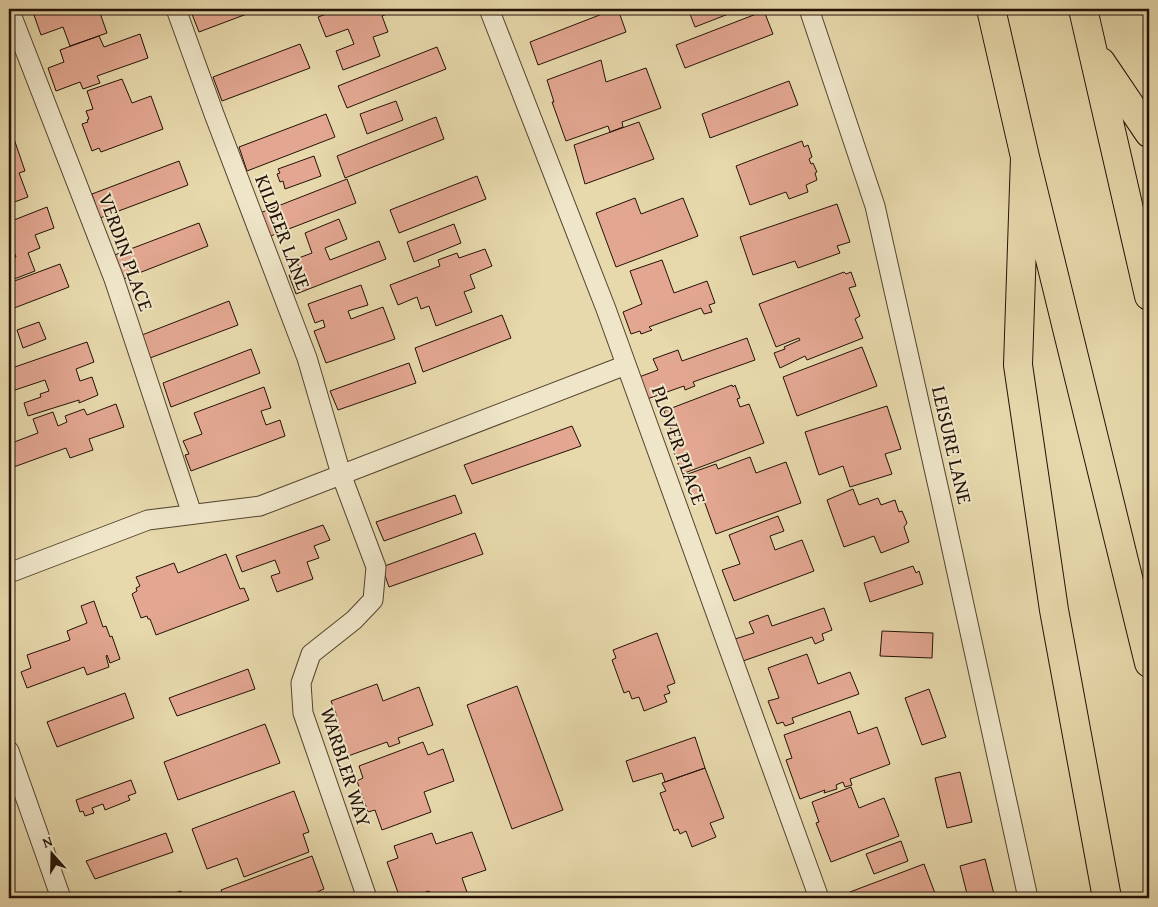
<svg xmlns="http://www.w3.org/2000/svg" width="1158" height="907" font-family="'Gentium Book Plus',serif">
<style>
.building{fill:#e3a791;stroke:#231107}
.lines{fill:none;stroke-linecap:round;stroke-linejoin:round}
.lane-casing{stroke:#544330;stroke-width:21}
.highway-casing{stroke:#231107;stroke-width:30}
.lane{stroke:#efe6c9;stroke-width:19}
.highway{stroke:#e7d9ac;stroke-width:28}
.labels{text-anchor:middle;stroke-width:4;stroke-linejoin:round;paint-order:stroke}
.street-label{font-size:20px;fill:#231107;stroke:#efe6c9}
</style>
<rect width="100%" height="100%" fill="#e7d9ac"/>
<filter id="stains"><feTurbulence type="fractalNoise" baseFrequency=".004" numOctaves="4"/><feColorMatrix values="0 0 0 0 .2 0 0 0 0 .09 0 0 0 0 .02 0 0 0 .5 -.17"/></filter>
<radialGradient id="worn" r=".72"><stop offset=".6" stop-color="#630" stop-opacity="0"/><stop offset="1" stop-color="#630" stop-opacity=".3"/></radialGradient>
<path class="building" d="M48,9H111L100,13L107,33L70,46L63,27L41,35L34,15L48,10Z
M190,9H260L199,32Z
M340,9H399L382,16L388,32L373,37L380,56L343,70L336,51L354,44L348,29L326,37L318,17Z
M615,9H618L626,32L538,65L530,42Z
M688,9H735L736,11L695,27Z
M764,11L773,34L685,68L676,45Z
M140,34L148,58L97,76L100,83L83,89L80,82L56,91L48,68L64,62L60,50L99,36L104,47Z
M300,44L310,68L222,101L213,77Z
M437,47L446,69L347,108L338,86Z
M601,60L606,82L646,68L661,108L622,122L623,127L610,132L608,126L566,141L552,102H554L547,80Z
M122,79L132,103L151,96L163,129L101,152L99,148L92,151L82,124L88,122L87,120L89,119L86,111L93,109L87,91Z
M789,81L798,105L710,138L702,114Z
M396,101L403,120L367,134L360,114Z
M326,114L335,137L247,171L239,147Z
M436,117L444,139L345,178L337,156Z
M639,122L654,159L585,184L574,145Z
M13,136L25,171L19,173L28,197L9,204V138Z
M802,141L804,147L808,145L812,157L809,159L811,164L813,163L817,172L815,173L817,180L806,185L808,192L789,199L786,192L750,205L736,166Z
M314,156L321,176L285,189L283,181L280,182L277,174L280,173L278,169Z
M179,161L188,185L100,218L92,194Z
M477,176L486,199L399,233L390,210Z
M347,179L356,203L268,237L260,213Z
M635,198L641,214L683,198L698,236L616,267L596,213Z
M837,204L850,242L837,246L840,253L798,268L795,261L753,275L740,237Z
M47,207L54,228L35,235L40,248L28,253L35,271L9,281V260L16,257L11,244L9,245V222Z
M339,219L347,239L325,248L330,260L379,241L386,259L296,294L289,275L300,271L296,259L312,253L305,233Z
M199,223L208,246L121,280L112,256Z
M454,224L461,243L414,262L407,242Z
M485,249L492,266L470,275L475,288L464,292L472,312L436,326L429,306L421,309L417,297L398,305L390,285L440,266L438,260L457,253L459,258Z
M662,260L674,293L707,281L715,303L709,305L712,312L704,314L701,308L649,327L652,330L641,334L640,331L631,334L623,312L642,304L630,271Z
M60,264L69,287L9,310V283Z
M844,272L846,274L851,272L856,286L849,288L860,316L855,319L863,338L807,360L805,356L780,368L774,353L785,349L784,347L800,340L799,338L776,347L759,304Z
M361,285L368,305L348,311L351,319L383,307L395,339L326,363L314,331L325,327L323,320L315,323L308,304Z
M229,301L238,325L150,358L142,335Z
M502,315L511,338L423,372L415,348Z
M39,322L46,339L23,348L17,330Z
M747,338L755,360L693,382L695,386L685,390L684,386L647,399L639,377L658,370L653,359L678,350L682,361Z
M87,342L94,362L76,369L80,381L92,377L98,395L79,403V400L28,416L24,403L41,397L40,394L49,391L45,380L9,392V369Z
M862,347L877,386L797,416L783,377Z
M251,349L260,373L171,407L163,383Z
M409,363L416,383L338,410L330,391Z
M732,385L733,387L735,385L740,398L737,399L740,407L749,404L764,443L682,474L667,434L672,432L664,411Z
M264,387L271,408L261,411L266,425L280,420L285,436L191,471L185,455L189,454L183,441L202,434L194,413Z
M116,404L124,427L89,439L93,450L70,458L66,448L11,468L9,460V444L38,433L33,419L53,412L58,426L67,422L65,416L84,409L87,415Z
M887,406L901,449L885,454L892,474L850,487L843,466L819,475L805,432Z
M572,426L581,446L472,484L464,465Z
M750,457L756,473L786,462L801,503L716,534L702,495L693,498L685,475L716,464L718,469Z
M853,489L859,505L878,498L881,505L895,500L899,512L902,511L907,523L904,527L909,542L881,553L874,536L844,547L827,500Z
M455,495L462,513L384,541L376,522Z
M778,516L784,531L770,536L775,550L802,540L814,571L734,601L722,570L740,564L729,535Z
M323,525L330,540L314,546L319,558L307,562L313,579L277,592L271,576L280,573L275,560L242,572L236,556Z
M475,533L483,554L389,587L382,567Z
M226,554L240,589L244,588L249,600L156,635L150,619H148L147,616L141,618L132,594L137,591L136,588L140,586L136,577L174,563L178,573Z
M913,566L916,573L919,571L923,584L870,602L864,583Z
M94,601L103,627L106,626L110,637L112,636L120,659L110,663L107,655L106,656L109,667L87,675L84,667L27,688L21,672L31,668L27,655L70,640L67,631L87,623L81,606Z
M824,608L832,630L822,634L824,640L815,644L812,637L743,661L735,639L754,633L749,622L768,615L772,626Z
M882,631L933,633L932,658L880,656Z
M657,633L675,683L667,686L670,693L664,695L667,702L644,711L639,697L632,699L629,691L624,693L612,660L616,658L613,650Z
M807,654L818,684L850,672L859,694L792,718L794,723L785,726L783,722L777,724L768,701L779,698L768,668Z
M248,669L255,689L177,716L169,698Z
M377,684L383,701L419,687L433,725L398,738L400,743L389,747L387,742L348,756L334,717L337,716L331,701Z
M517,686L563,810L512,829L467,705Z
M929,689L946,737L922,745L905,698Z
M125,693L134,718L57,747L47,722Z
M850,711L858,734L877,727L890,764L850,779L852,785L845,787L843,782L836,785L837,789L824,793L825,790L800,799L786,760L792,758L784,735Z
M265,724L280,763L178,800L164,762Z
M695,737L705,768L665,782L662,773L633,782L626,761Z
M423,742L428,755L443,749L454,781L424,792L431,812L382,830L375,810L368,812L357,781L363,778L359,766Z
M705,768L724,818L710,823L716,837L692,847L686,831L680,834L678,829L674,831L660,793L666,791L662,783Z
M960,772L972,822L947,828L935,778Z
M131,780L136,793L128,796L130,800L105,810L103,804L92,808L94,813L85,816L83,811L80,812L76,800Z
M851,787L859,808L884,798L899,836L831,862L816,823L819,822L812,802Z
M294,791L309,832L303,834L309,852L244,877L237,858L207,869L192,829Z
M472,832L486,870L462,878L469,898H432L429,891L408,898H400L387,862L398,858L394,846L432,833L436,844Z
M166,833L173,852L95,879L86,861Z
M901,841L908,861L874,874L866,854Z
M312,856L324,889L317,892L320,898H224L221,890Z
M985,859L995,898H968L960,866Z
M924,864L936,896L931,898H843L842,895Z
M181,891L183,898H157Z"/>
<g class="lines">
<g class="lane-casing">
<path id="lane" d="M9,9L114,279L192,514
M176,9L214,114L307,358L341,474L376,567L373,600L354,620L311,654L301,683L303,713L367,898
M489,9L606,309L819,898
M809,9L875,206L942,504L1028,898
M9,573L148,520L260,506L626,365
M9,751L61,898"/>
</g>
<g class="highway-casing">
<path id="highway" d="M991,9L1025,157L1149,663
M1083,9L1149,296
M1101,62L1149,133
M1025,157L1018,365L1054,610L1107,898"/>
</g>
<use href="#lane" class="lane"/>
<use href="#highway" class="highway"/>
</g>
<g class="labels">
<g class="street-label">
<text transform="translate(283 232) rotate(69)" y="7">KILDEER LANE</text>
<text transform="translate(126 252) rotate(70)" y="7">VERDIN PLACE</text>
<text transform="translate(679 445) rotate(70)" y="7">PLOVER PLACE</text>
<text transform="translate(952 445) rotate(77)" y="7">LEISURE LANE</text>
<text transform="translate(346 767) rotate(72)" y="7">WARBLER WAY</text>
</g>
</g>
<rect width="1158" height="907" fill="none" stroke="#e7d9ac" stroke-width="30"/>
<rect x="10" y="10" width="1138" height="887" fill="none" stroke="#231107" stroke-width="2.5"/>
<rect x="15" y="15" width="1128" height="877" fill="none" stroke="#231107"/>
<g transform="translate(52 854) rotate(340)" stroke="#efe6c9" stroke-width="4" paint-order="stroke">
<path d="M0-4L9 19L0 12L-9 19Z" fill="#231107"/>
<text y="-8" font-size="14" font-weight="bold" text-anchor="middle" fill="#231107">N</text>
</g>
<rect width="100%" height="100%" filter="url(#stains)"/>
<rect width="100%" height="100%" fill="url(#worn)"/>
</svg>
